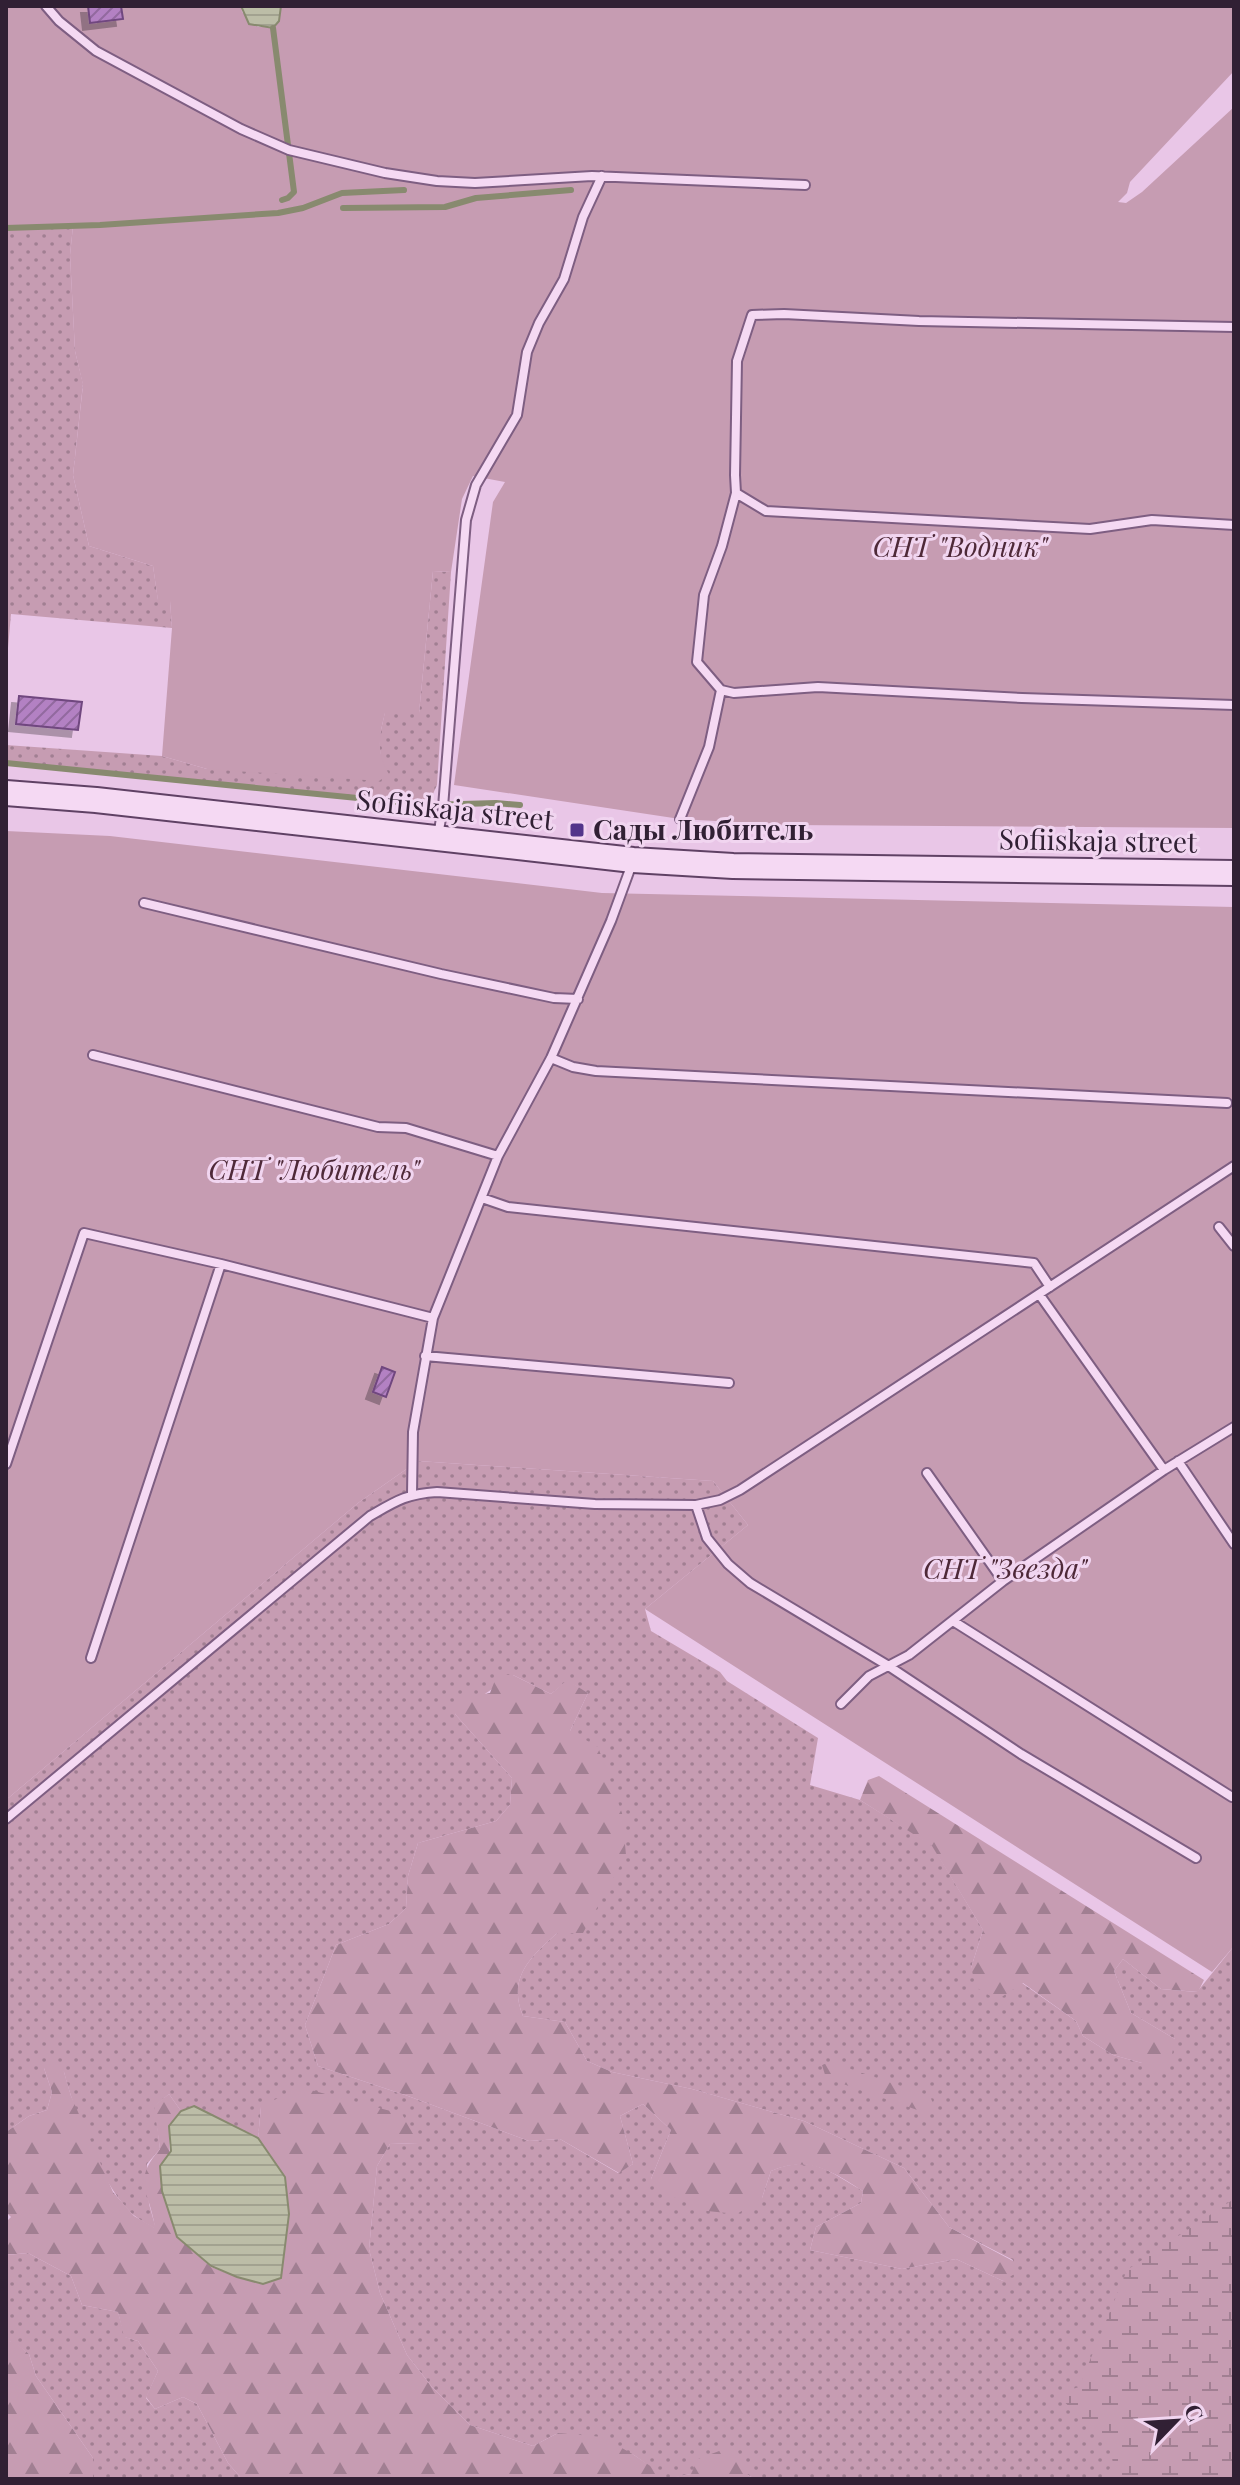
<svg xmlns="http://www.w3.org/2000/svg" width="1240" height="2485" font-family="'Playfair Display',serif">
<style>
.grass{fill:url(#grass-dots);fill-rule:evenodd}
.forest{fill:url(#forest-firs)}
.wetland{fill:url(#wetland-marsh)}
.garden{fill:#c69cb2}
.water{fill:url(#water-rules);stroke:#888a6f;stroke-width:2}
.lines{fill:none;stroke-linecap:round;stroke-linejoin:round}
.stream{stroke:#888a6f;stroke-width:6}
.building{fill:url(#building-hatch);stroke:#70477f;stroke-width:2;filter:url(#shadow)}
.service-casing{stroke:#7e5e82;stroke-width:12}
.secondary-casing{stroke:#5f4164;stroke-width:28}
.service{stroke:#f5d9f3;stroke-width:8}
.secondary{stroke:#f5d9f3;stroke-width:24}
.poi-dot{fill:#52358a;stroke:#f1d5f0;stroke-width:3}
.labels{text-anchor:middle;stroke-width:6;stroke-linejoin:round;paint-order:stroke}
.park-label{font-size:28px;font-style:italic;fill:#4e2938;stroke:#f1d5f0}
.street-label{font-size:28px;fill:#312034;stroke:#f1d5f0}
.poi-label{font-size:28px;font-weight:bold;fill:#312034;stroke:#f1d5f0;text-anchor:start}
</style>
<defs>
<pattern id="grass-dots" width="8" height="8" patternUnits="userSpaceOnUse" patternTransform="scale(2)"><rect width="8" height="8" fill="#c69cb2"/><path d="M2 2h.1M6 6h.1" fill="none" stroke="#a17f92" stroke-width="1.8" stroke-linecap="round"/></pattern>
<pattern id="forest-firs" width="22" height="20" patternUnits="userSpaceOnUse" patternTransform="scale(2)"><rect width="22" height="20" fill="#c69cb2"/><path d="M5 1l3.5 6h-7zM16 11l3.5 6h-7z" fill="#a17f92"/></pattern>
<pattern id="wetland-marsh" width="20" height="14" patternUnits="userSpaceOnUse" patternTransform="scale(2)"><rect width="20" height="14" fill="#c69cb2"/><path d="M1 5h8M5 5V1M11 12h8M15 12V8" fill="none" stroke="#a17f92"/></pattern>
<pattern id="water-rules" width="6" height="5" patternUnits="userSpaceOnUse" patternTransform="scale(2)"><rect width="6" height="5" fill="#bcbda7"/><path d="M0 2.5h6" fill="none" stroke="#a2a290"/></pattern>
<pattern id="building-hatch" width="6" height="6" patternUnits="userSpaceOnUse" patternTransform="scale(2)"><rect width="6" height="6" fill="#b381c3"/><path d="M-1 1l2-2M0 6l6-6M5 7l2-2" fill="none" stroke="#92699f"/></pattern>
<filter id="shadow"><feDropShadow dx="-7" dy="7" stdDeviation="0" flood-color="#0004"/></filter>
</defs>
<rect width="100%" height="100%" fill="#e9c6e7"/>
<path class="grass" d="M73,226L70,255L75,351L83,384L73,475L89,546L153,566L158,600L170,601L172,628L11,614L6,671V228Z
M433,571L451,572L437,785L428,805L6,763V745L162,756L207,769L381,760L379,739L385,712L419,713Z
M418,1461L713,1481L748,1525L645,1609L651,1631L720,1672L727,1681L818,1738L810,1785L860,1800L932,1845L983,1930L971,1968L1022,1983L1076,2021L1083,2036L1113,2055L1142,2063L1175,2039L1131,2013L1114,1971L1123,1959L1161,1989L1197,1992L1234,1946V2479H755L748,2475L691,2474L667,2479L634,2455L558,2433L533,2446L470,2425L432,2387L407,2355L380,2293L369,2249L377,2166L390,2144L418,2143L261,2107L258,2138L194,2107L181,2111L169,2094L155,2106L160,2149L147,2164L149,2204L156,2229C149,2225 141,2221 135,2216C103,2190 74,2111 64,2072L44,2068L52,2092L47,2110L29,2116L6,2132V1800L358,1503ZM513,1675L551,1694L567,1681L588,1693L570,1731L557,1933C531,1957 507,1977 523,2016L565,2022L587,2061L612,2072L692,2089L804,2121L904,2168L949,2227L1013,2260L1003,2281L956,2259L902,2269L810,2250L816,2227L861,2203L863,2191C828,2171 812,2154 771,2171L762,2198L651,2179L671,2130L643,2104L620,2116L633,2164L618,2173L560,2139L529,2141L408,2096L318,2066L305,2025L336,1945L389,1924L406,1908L408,1876L418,1843L496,1821L510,1805L512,1778L455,1714Z
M28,2253L71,2276L82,2305L118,2312L125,2337L138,2341L158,2371L146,2398L155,2409L183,2397L197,2404L228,2463L242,2479H93V2458L36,2376L29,2354L16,2344L6,2340V2255Z"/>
<path class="forest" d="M497,1675H513L551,1694L567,1680L588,1693L570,1731L598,1747L622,1813L626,1855L583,1933H557C531,1957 507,1977 523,2016L565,2022L587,2061L612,2072L692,2089L804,2121L904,2168L949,2227L1013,2261L1016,2273L1003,2281L956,2259L902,2269L810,2250L816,2227L861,2203L863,2191C831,2171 809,2155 771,2171L762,2198L737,2214L707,2211L661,2192L651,2179L671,2130L643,2104L620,2116L633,2164L619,2173L560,2139L529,2141L408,2096L318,2066L305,2025L336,1945L389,1924L406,1908L408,1876L418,1843L496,1821L510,1805L512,1778L455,1714L461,1697L490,1693Z
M879,1776L1204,1980L1198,1992L1161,1989L1123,1959L1114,1971L1131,2013L1175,2039L1169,2069L1154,2071L1142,2063L1113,2055L1083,2036L1076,2021L1023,1983L997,2000L977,1988L971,1968L983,1930L932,1846L860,1800L868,1780Z
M55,2060L64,2072L71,2096L113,2192L134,2216L155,2228C150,2191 131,2182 160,2149L154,2106L169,2094L181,2111L169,2126L171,2216L177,2237L211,2267L237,2277L263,2284L281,2278L285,2177L258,2138L261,2107L299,2087L402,2114L419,2143L390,2144L377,2166L369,2249L380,2293L407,2355L432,2387L470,2425L533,2446L558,2433L603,2437L634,2455L668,2478L691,2474L698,2459L735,2445L748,2475L755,2479H242L228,2463L197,2404L183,2397L155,2409L146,2397L158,2371L138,2341L124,2337L118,2312L82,2305L71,2276L28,2253L6,2255V2222L11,2217L6,2212V2132L29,2116L47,2110L52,2092L44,2068Z
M830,2062L930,2096L934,2106L923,2112L826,2078L822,2065Z
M6,2340L16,2343L29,2354L36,2376L93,2458V2479H6Z"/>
<path class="wetland" d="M1234,2199V2479H1102L1113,2464L1111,2451L1057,2394L1079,2387L1127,2270Z"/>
<path class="garden" d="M6,6H241L242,12L258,27H271L281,6H1234V71L1130,182L1127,193L1118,202L1126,203L1142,192L1234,107V828L788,825L680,819L454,785L493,502L505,482L473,476L462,499L451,572L433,571L419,713H385C379,736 376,753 389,774L379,781L207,769L162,756L172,628L170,601H158L153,566L89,546L73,475L83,385L75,351L70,255L73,226L6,228Z
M6,831L110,836L602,893L1234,907V1946L1212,1972L645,1609L748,1525L713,1481L418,1461L358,1503L6,1800Z"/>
<path class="water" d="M241,6H281L279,21L273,28L249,24Z
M194,2106L258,2138L285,2177L289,2214L281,2278L263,2284L237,2277L211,2266L177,2237L162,2191L160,2166L171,2151L169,2126L181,2111Z"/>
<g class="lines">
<path class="stream" d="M273,28L294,192L288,198L282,200
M343,208L445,207L476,198L571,190
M6,228L100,225L278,213L303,208L342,193L404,190
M6,763L428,805L496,803L520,805"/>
</g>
<path class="building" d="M88,6H121L123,19L90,23Z
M19,696L82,702L78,730L16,724Z
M382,1367L395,1372L386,1397L373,1392Z"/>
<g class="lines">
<g class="service-casing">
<path id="service" d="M46,6L59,21L96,51L241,129L289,150L385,173L437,181L475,183L592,176L805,185
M1234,327L919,321L784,314L752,315L737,361L735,475L736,493L766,511L1090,529L1152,520L1234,525
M721,690L734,693L818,687L1022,698L1234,705
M680,819L709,747L721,690L697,662L704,595L722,546L736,493
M438,836L443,807L466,520L476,485L517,415L527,352L539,323L564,279L583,217L602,176
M144,903L441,974L554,998L578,999
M93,1055L378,1127L406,1128L498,1156
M551,1058L573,1067L596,1071L1227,1103
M482,1198L508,1207L1034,1263L1050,1287
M1219,1227L1234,1246
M1039,1294L1164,1470
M425,1356L729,1383
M1178,1461L1234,1544
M6,1464L84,1233L221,1264L433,1318
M927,1473L1003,1581
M412,1494L413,1432L433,1318L498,1156L551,1058L611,921L633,861
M696,1505L707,1538L728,1564L750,1583L887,1665L1021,1754L1196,1858
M953,1621L1232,1797
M91,1658L221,1264
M841,1704L869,1676L909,1655L1003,1581L1164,1470L1234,1427
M6,1819L370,1516C396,1501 406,1494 437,1492L595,1504L696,1505L720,1500L740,1490L1234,1166"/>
</g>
<g class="secondary-casing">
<path id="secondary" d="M6,793L96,800L633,860L733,866L1234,873"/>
</g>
<use href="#service" class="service"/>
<use href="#secondary" class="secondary"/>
</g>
<rect class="poi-dot" x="569" y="822" width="16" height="16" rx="4"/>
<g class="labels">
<g class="park-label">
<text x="960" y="557">СНТ "Водник"</text>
<text x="314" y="1180">СНТ "Любитель"</text>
<text x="1005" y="1579">СНТ "Звезда"</text>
</g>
<g class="street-label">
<text transform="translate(455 810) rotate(6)" y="10">Sofiiskaja street</text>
<text transform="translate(1098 841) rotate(1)" y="10">Sofiiskaja street</text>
</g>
<g class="poi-label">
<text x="593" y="840">Сады Любитель</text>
</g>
</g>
<rect width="1240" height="2485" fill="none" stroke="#312034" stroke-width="16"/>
<g transform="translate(1176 2421) rotate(65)" stroke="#f1d5f0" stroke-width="6" paint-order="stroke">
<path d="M0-6L14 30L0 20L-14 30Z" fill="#312034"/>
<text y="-12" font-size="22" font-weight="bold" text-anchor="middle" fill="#312034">С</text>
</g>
</svg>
